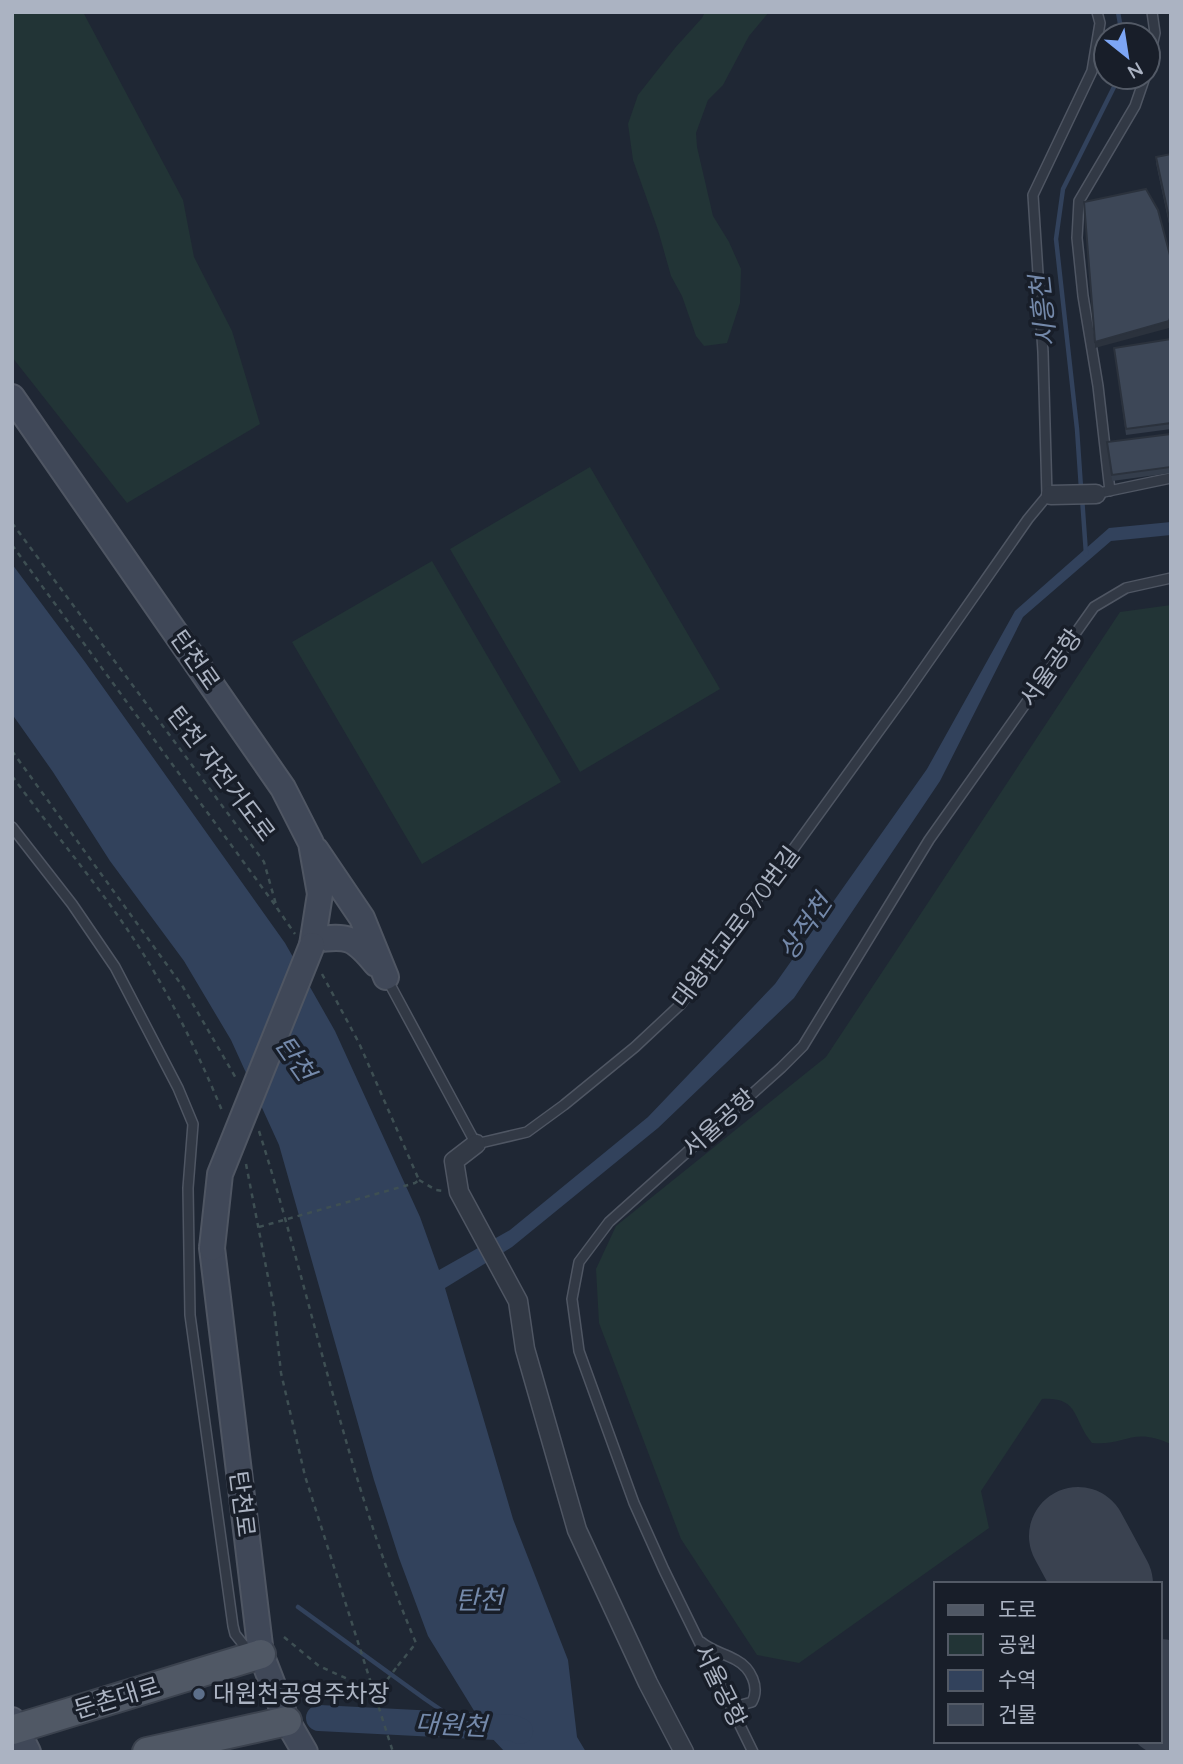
<svg xmlns="http://www.w3.org/2000/svg" width="1183" height="1764" font-family="Quicksand,'Noto Sans KR',sans-serif">
<style>
.green{fill:#223436}
.water{fill:#32425c}
.lines{fill:none;stroke-linecap:round;stroke-linejoin:round}
.stream{stroke:#32425c;stroke-width:4.5}
.river{stroke:#32425c;stroke-width:26}
.runway{stroke:#3a4250;stroke-width:98}
.lane-casing{stroke:#4f5663;stroke-width:12}
.street-casing{stroke:#4f5663;stroke-width:21}
.secondary-casing{stroke:#4f5663;stroke-width:28}
.primary-casing{stroke:#3b424e;stroke-width:32}
.path{stroke:#3e4f53;stroke-width:2.5;stroke-dasharray:5 5;stroke-linecap:butt}
.lane{stroke:#323945;stroke-width:9}
.street{stroke:#323945;stroke-width:18}
.secondary{stroke:#404858;stroke-width:24}
.primary{stroke:#505865;stroke-width:28}
.secondary-bridge-casing{stroke:#4f5663;stroke-width:28;stroke-linecap:butt}
.path-bridge{stroke:#3e4f53;stroke-width:2.5;stroke-dasharray:5 5;stroke-linecap:butt}
.secondary-bridge{stroke:#404858;stroke-width:24}
.wall{fill:#343d4b}
.shaded-wall{fill:#2b323d}
.building{fill:#3d4757;stroke:#2b323d;stroke-width:2}
.service-dot{fill:#5c6f8a;stroke:#181e29;stroke-width:2.5}
.labels{text-anchor:middle;stroke-width:7;stroke-linejoin:round;paint-order:stroke}
.street-label{font-size:24px;fill:#abb3c2;stroke:#181e29}
.poi-label{font-size:24px;fill:#abb3c2;stroke:#181e29;text-anchor:start}
.water-label{font-size:26px;font-style:italic;fill:#7489aa;stroke:#181e29}
</style>
<rect width="100%" height="100%" fill="#1f2734"/>
<path class="green" d="M12,12H83L183,200L194,257L232,331L260,424L127,503L12,357Z
M705,12H769L749,36L723,85L708,100L696,133L697,147L713,216L729,242L741,269L740,303L727,343L704,346L696,336L682,296L671,276L658,230L633,160L628,124L638,95L675,48L702,18Z
M590,467L720,689L580,772L450,549Z
M432,561L561,782L422,864L292,642Z
M1171,605V1444C1132,1426 1126,1446 1092,1443C1072,1419 1080,1397 1042,1399L981,1491L989,1528L799,1663L757,1655L681,1539L599,1323L596,1269L616,1226L826,1057L1120,612Z"/>
<path class="water" d="M1171,522V535L1111,541L1023,617L940,781L794,998L658,1128L512,1247L445,1288L513,1519L568,1660L577,1737L586,1752H505L489,1735L428,1636L399,1558L374,1480L279,1145L231,1040L184,961L110,861L53,772L12,714V564L85,662L285,943L335,1031L420,1217L439,1270L510,1230L648,1117L775,984L927,769L1015,611L1109,528Z"/>
<g class="lines">
<path class="stream" d="M1118,12L1122,35
M1081,488L1077,429L1056,239L1063,189L1119,77
M1082,497L1086,554
M298,1607L425,1699L463,1725"/>
<path class="river" d="M319,1718L513,1728L520,1731"/>
<path class="runway" d="M1078,1536L1104,1584
M1160,1688L1171,1708"/>
<g class="lane-casing">
<path id="lane" d="M1148,64L1155,33L1152,12
M1110,491L1098,386L1083,296L1077,238L1079,201L1135,106L1145,77
M1104,492L1171,478
M1047,496L1043,352L1033,195L1092,71L1100,23L1097,12
M12,827L72,904L115,967L178,1088L193,1124L188,1188L190,1315L233,1626L235,1634L250,1653
M387,979L476,1144L527,1132L564,1105L635,1047L681,1004L905,695L1028,519L1047,496L1051,495
M701,1642C712,1651 723,1653 736,1660C751,1668 760,1687 752,1702L741,1705L727,1700
M753,1752L664,1570L634,1503L579,1351L572,1299L579,1262L609,1222L781,1068L803,1046L929,840L1094,607L1126,588L1171,578"/>
</g>
<g class="street-casing">
<path id="street" d="M1051,495L1096,494
M476,1144L454,1161L459,1192L518,1301L525,1349L577,1530L648,1683L684,1752"/>
</g>
<g class="secondary-casing">
<path id="secondary" d="M12,397L283,788L311,843L320,894L312,945
M316,850L362,918L386,977
M314,940C348,935 354,937 376,964
M212,1248L261,1654L287,1721L305,1752
M12,1720L28,1752"/>
</g>
<g class="primary-casing">
<path id="primary" d="M12,1730L261,1654
M147,1752L287,1721"/>
</g>
<path class="path" d="M12,523L264,862L277,908L295,934
M12,545L275,905
M12,751L183,987L237,1080
M12,776C50,828 91,876 127,929C166,986 197,1050 223,1113
M322,974L359,1043L419,1180
M259,1131C313,1301 346,1479 416,1643L396,1668
M246,1164L274,1308L281,1373L305,1476L393,1752
M419,1180L436,1190L444,1191
M259,1227L415,1183L419,1180
M284,1637L319,1666L374,1691
M374,1691L387,1680"/>
<use href="#lane" class="lane"/>
<use href="#street" class="street"/>
<use href="#secondary" class="secondary"/>
<use href="#primary" class="primary"/>
<g class="secondary-bridge-casing">
<path id="secondary-bridge" d="M212,1248L220,1174L312,945"/>
</g>
<path class="path-bridge" d="M387,1680L396,1668"/>
<use href="#secondary-bridge" class="secondary-bridge"/>
</g>
<path class="wall" d="M1171,154V233L1156,163V157Z
M1171,339V429L1126,435L1114,348Z
M1171,434V473L1112,481L1107,442Z"/>
<path class="shaded-wall" d="M1171,315L1169,328L1095,348V342Z"/>
<path class="building" d="M1171,154V227L1156,157Z
M1146,189L1158,210L1171,259V315L1169,321L1095,342L1084,202Z
M1171,339V423L1126,429L1114,348Z
M1171,434V467L1112,475L1107,442Z"/>
<circle class="service-dot" cx="199" cy="1694" r="7"/>
<g class="labels">
<g class="street-label">
<text transform="translate(195 660) rotate(55)" y="8">탄천로</text>
<text transform="translate(1051 668) rotate(-55)" y="8">서울공항</text>
<text transform="translate(221 774) rotate(53)" y="8">탄천 자전거도로</text>
<text transform="translate(736 927) rotate(-53)" y="8">대왕판교로970번길</text>
<text transform="translate(719 1123) rotate(-42)" y="8">서울공항</text>
<text transform="translate(242 1504) rotate(83)" y="8">탄천로</text>
<text transform="translate(720 1686) rotate(64)" y="8">서울공항</text>
<text transform="translate(117 1698) rotate(-17)" y="8">둔촌대로</text>
</g>
<g class="poi-label">
<text x="213" y="1702">대원천공영주차장</text>
</g>
<g class="water-label">
<text transform="translate(1043 311) rotate(-96)" y="9">시흥천</text>
<text transform="translate(805 927) rotate(-56)" y="9">상적천</text>
<text transform="translate(295 1058) rotate(55)" y="9">탄천</text>
<text x="479" y="1609">탄천</text>
<text transform="translate(451 1725) rotate(3)" y="9">대원천</text>
</g>
</g>
<rect width="1183" height="1764" fill="none" stroke="#abb3c2" stroke-width="28"/>
<rect x="934" y="1582" width="228" height="161" fill="#181e29" stroke="#535a66" stroke-width="2"/>
<rect x="948" y="1605" width="35" height="10" fill="#505865" stroke="#535a66" stroke-width="2"/>
<text x="998" y="1617" font-size="21" fill="#abb3c2">도로</text>
<rect x="948" y="1634" width="35" height="21" fill="#223436" stroke="#535a66" stroke-width="2"/>
<text x="998" y="1652" font-size="21" fill="#abb3c2">공원</text>
<rect x="948" y="1670" width="35" height="21" fill="#32425c" stroke="#535a66" stroke-width="2"/>
<text x="998" y="1687" font-size="21" fill="#abb3c2">수역</text>
<rect x="948" y="1704" width="35" height="21" fill="#3d4757" stroke="#535a66" stroke-width="2"/>
<text x="998" y="1722" font-size="21" fill="#abb3c2">건물</text>
<g transform="translate(1127 56) rotate(150)"><circle r="33" fill="#181e29" stroke="#535a66" stroke-width="2"/>
<path d="M0-5L12 26L0 18L-12 26Z" fill="#7da6f5"/>
<text y="-10" font-size="19" font-weight="bold" text-anchor="middle" fill="#abb3c2">N</text>
</g>
</svg>
